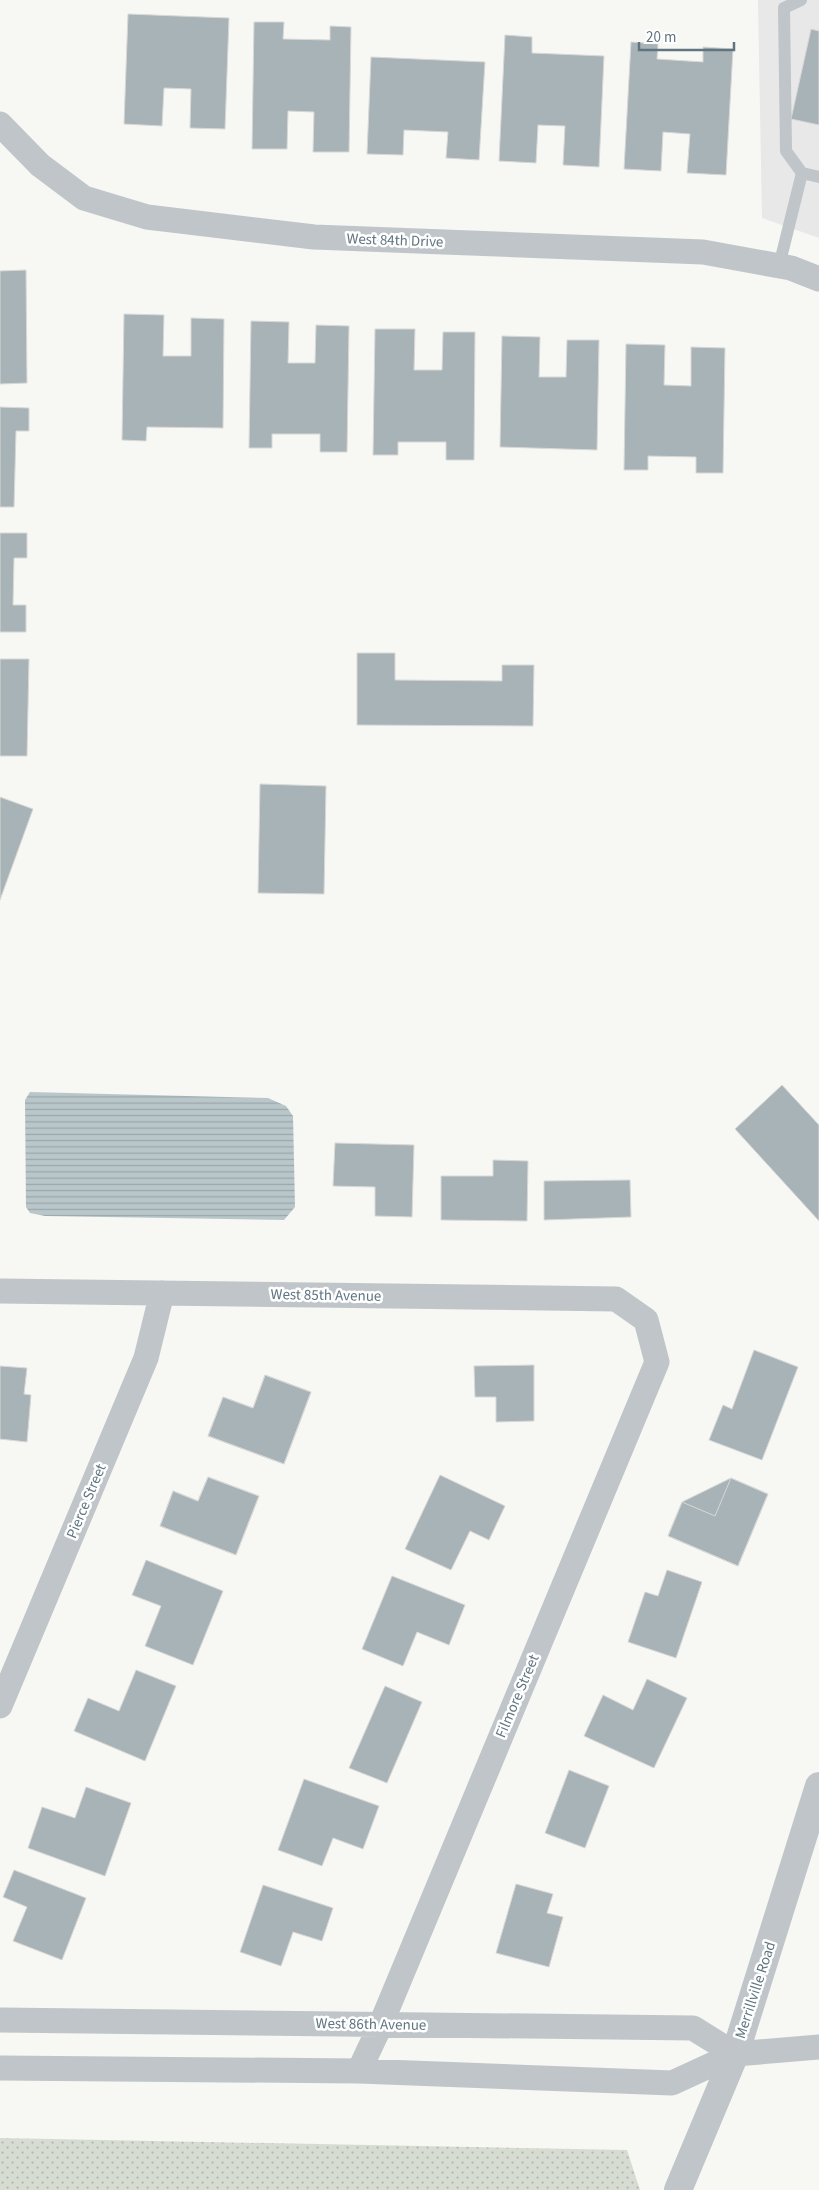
<svg xmlns="http://www.w3.org/2000/svg" width="819" height="2190" font-family="'Source Sans 3',sans-serif">
<style>
.built{fill:#e7e8e7}
.grass{fill:url(#grass-dots)}
.water{fill:url(#water-rules)}
.building{fill:#a8b3b7;stroke:#d8d8d6}
.lines{fill:none;stroke-linecap:round;stroke-linejoin:round}
.service{stroke:#bfc5c8;stroke-width:12}
.minor{stroke:#bfc5c8;stroke-width:25}
.tertiary{stroke:#bfc5c8;stroke-width:28}
.labels{text-anchor:middle;stroke-width:5;stroke-linejoin:round;paint-order:stroke}
.street-label{font-size:15px;fill:#607580;stroke:#fff}
</style>
<defs>
<pattern id="grass-dots" width="8" height="8" patternUnits="userSpaceOnUse" patternTransform="scale(1.25)"><rect width="8" height="8" fill="#d7dcd2"/><path d="M2 2h.1M6 6h.1" fill="none" stroke="#b2b7b0" stroke-width="1.8" stroke-linecap="round"/></pattern>
<pattern id="water-rules" width="6" height="5" patternUnits="userSpaceOnUse" patternTransform="scale(1.25)"><rect width="6" height="5" fill="#b9c7cb"/><path d="M0 2.5h6" fill="none" stroke="#9aa6aa"/></pattern>
</defs>
<rect width="100%" height="100%" fill="#f7f7f3"/>
<path class="built" d="M758,0H819V238L762,218Z"/>
<path class="grass" d="M0,2138L627,2150L640,2190H0Z"/>
<path class="water" d="M30,1092L268,1098L286,1106L293,1116L295,1207L284,1220L45,1216L30,1213L26,1207L25,1100Z"/>
<path class="building" d="M128,14L229,18L225,129L190,128L191,89L164,88L162,126L124,124Z
M254,22H284L283,39L330,40V26L351,27L349,152H313L314,112L288,111L287,149H252Z
M811,29L819,31V125L791,119Z
M505,35L532,37V53L604,56L599,167L563,165L565,126L538,125L536,163L499,161Z
M631,42L658,44L657,59L703,62V47L733,49L726,175L687,173L690,134L663,132L661,171L624,169Z
M371,57L485,62L479,160L446,158L448,132L404,130L403,155L367,154Z
M26,270L27,383L0,384V271Z
M124,314L164,315L163,356H191V318L224,319L223,428L147,427L146,441L122,440Z
M251,321L289,322L288,363H315L316,325L349,326L347,452H320V434H272V448H249Z
M375,329H415L414,370H442L443,332H475L474,460H446V442H398V455H373Z
M502,336L540,337L539,377H566L567,340H599L597,450L500,447Z
M626,344L665,345L664,385L691,386V347L725,348L723,473H696V457L648,456V470H624Z
M0,407L29,408V431H16L14,507H0Z
M0,533H27V558H14L13,605H26V632H0Z
M357,653H395V680L502,681V665H534L533,726L357,725Z
M0,659H29L27,756H0Z
M260,784L326,786L324,894L258,893Z
M0,797L33,809L0,900Z
M782,1085L819,1125V1221L735,1129Z
M335,1143L414,1145L412,1217L375,1216V1187L333,1186Z
M493,1160L528,1161L527,1221L441,1220V1176H493Z
M630,1180L631,1217L544,1220V1181Z
M754,1350L798,1367L762,1460L709,1440L723,1405L732,1409Z
M534,1365V1421L496,1422V1397H475L474,1366Z
M0,1366L27,1368L24,1394L31,1395L27,1442L0,1439Z
M265,1375L311,1392L284,1464L208,1436L223,1397L253,1408Z
M265,1375L311,1392L284,1464L208,1436L223,1397L253,1408Z
M440,1475L505,1506L489,1540L470,1531L451,1570L405,1549Z
M208,1477L259,1496L236,1555L160,1526L173,1491L198,1501Z
M208,1477L259,1496L236,1555L160,1526L173,1491L198,1501Z
M731,1478L768,1494L738,1566L668,1536L682,1502Z
M731,1478L768,1494L738,1566L668,1536L682,1502L715,1516Z
M146,1560L223,1591L193,1665L145,1646L161,1606L132,1595Z
M667,1570L702,1582L676,1658L628,1642L645,1592L658,1596Z
M392,1576L465,1605L449,1645L417,1632L403,1666L362,1649Z
M136,1670L176,1686L145,1761L74,1731L88,1698L119,1711Z
M647,1679L687,1698L654,1768L584,1736L603,1695L633,1710Z
M385,1686L422,1702L387,1783L349,1768Z
M569,1770L609,1786L585,1848L545,1833Z
M304,1779L379,1806L363,1849L333,1838L322,1866L278,1850Z
M86,1787L131,1803L105,1876L28,1848L42,1807L75,1818Z
M14,1870L86,1898L62,1960L13,1941L27,1907L3,1897Z
M516,1884L553,1894L547,1913L563,1917L549,1967L496,1953Z
M263,1885L333,1908L322,1941L293,1932L281,1966L240,1952Z"/>
<g class="lines">
<path class="service" d="M801,0L784,8L786,151L802,173
M779,266L802,173L819,177"/>
<path class="minor" d="M0,124L40,165L84,198L147,217L314,237L703,252L791,268L819,279
M0,1291L616,1299L646,1320L657,1362L381,2024L359,2071
M0,1706L146,1358L162,1293
M0,2020L693,2028L735,2054
M0,2068L359,2071L672,2083L735,2054L819,2047"/>
<path class="tertiary" d="M678,2190L735,2054L819,1786"/>
</g>
<g class="labels">
<g class="street-label">
<text transform="translate(395 240) rotate(2)" y="5">West 84th Drive</text>
<text transform="translate(326 1295) rotate(1)" y="5">West 85th Avenue</text>
<text transform="translate(86 1501) rotate(-67)" y="5">Pierce Street</text>
<text transform="translate(517 1696) rotate(-67)" y="5">Filmore Street</text>
<text transform="translate(755 1990) rotate(-72)" y="5">Merrillville Road</text>
<text transform="translate(371 2024) rotate(1)" y="5">West 86th Avenue</text>
</g>
</g>
<path d="M639 42v8h95v-8" fill="none" stroke="#607580" stroke-width="2.5"/>
<text x="646" y="42" font-size="15" fill="#607580" stroke="#ffffff" stroke-width="4" paint-order="stroke">20 m</text>
</svg>
